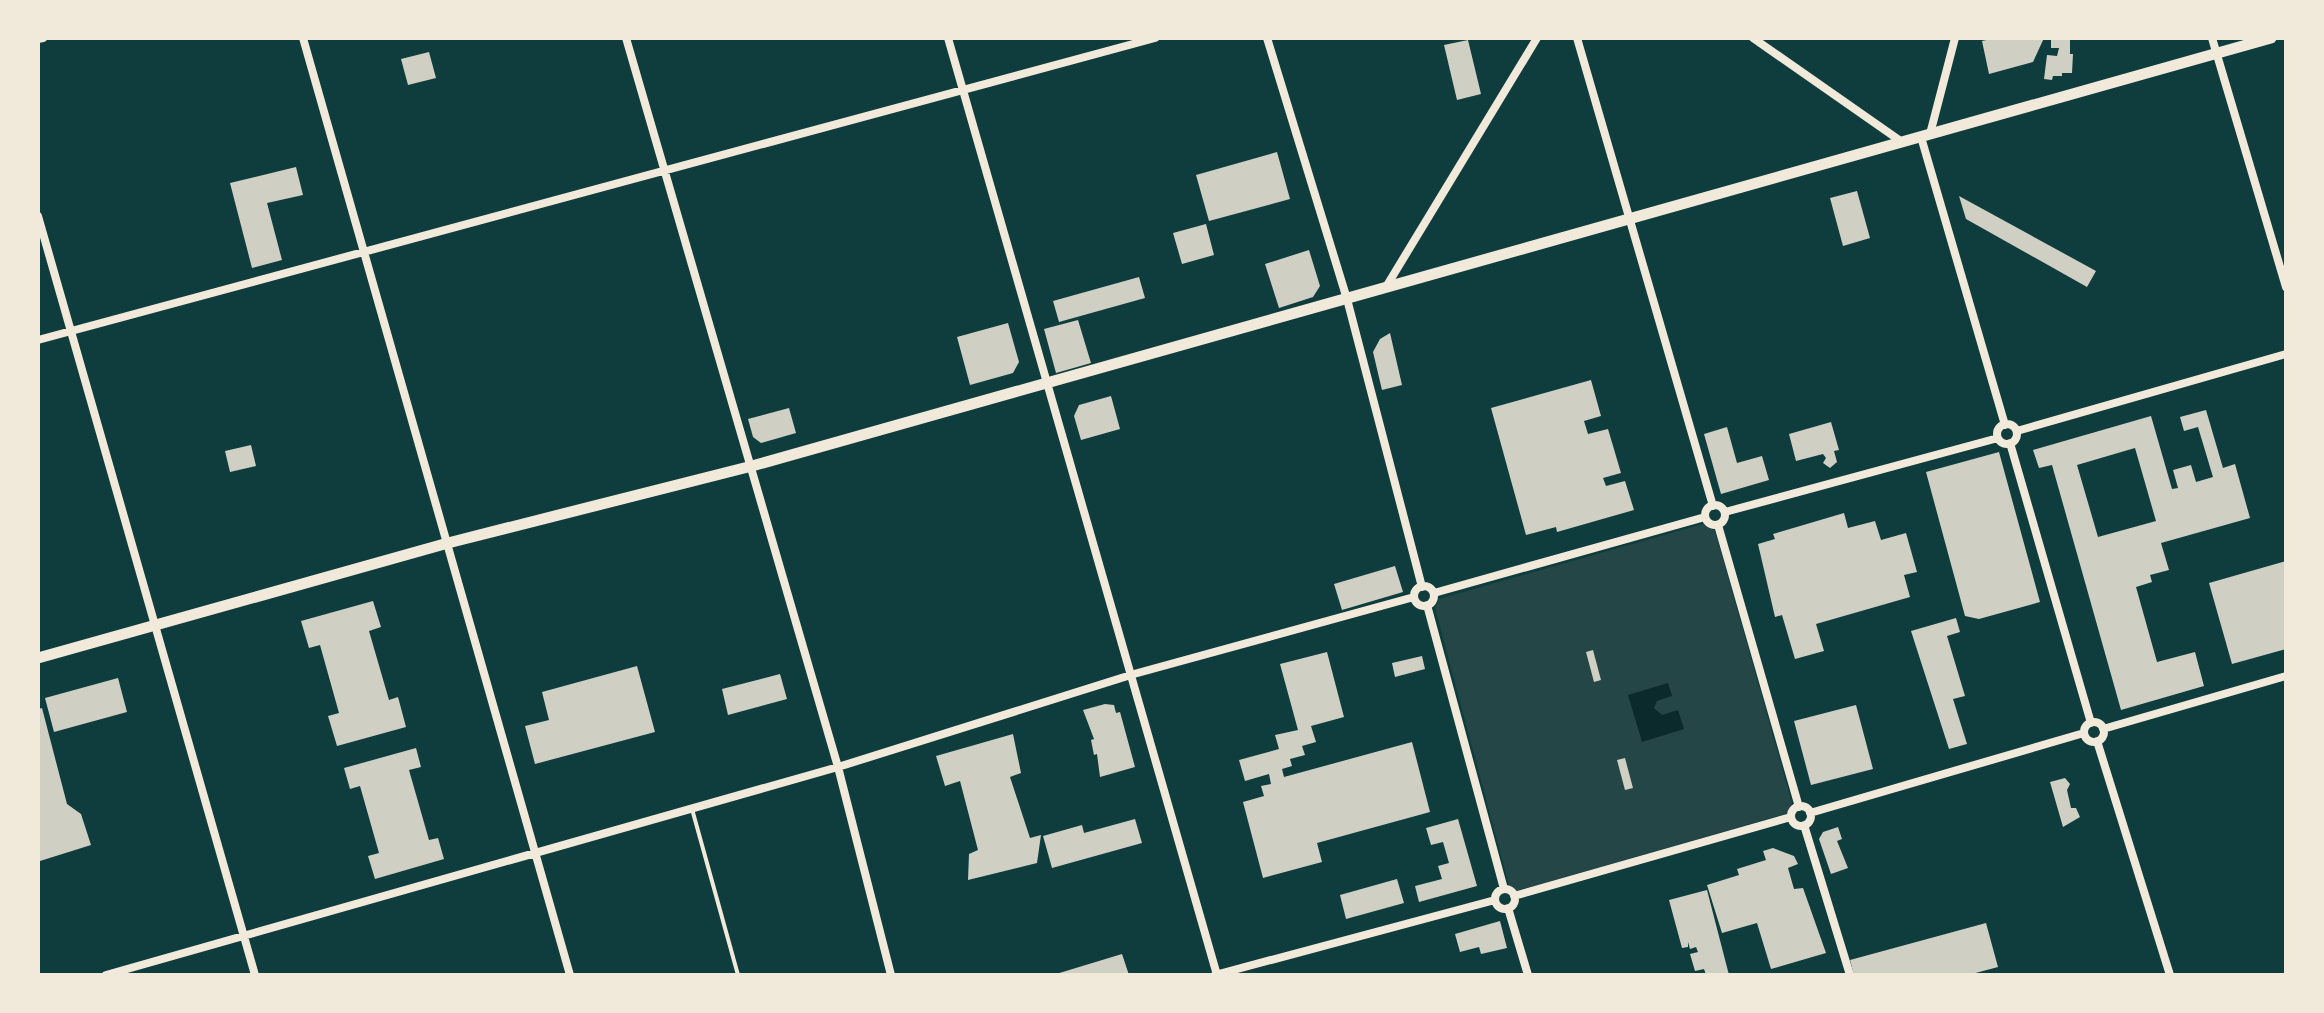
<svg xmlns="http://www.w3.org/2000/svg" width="2324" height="1013" font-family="Inter,sans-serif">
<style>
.green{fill:#244646}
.water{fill:#0a2a2b}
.building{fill:#cfcfc3;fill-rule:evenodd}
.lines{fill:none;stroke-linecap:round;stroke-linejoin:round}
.service{stroke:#f1e9da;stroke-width:4}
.minor{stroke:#f1e9da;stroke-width:8}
.secondary{stroke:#f1e9da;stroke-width:11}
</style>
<rect width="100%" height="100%" fill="#0f3d3e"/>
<path class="green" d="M1703,524L1715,531L1792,803L1788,813L1516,891L1509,885L1435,608L1439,599Z"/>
<path class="water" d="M1668,683L1672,696L1657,701L1654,708L1662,715L1678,710L1684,729L1642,742L1628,695Z"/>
<path class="building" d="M1995,38H2044L2033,62L1989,74L1982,41Z
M2051,38H2070V54H2073L2072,73H2062V76H2053L2052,80L2044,79L2047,55L2057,56L2059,48H2051Z
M1468,40L1481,94L1457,100L1444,45Z
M429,52L436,78L408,85L401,59Z
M1277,152L1290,199L1209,221L1196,175Z
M296,167L303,195L267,203L282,260L252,268L230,183Z
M1857,191L1870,238L1843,246L1830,198Z
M1959,196L2096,271L2087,287L1966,219Z
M1206,224L1214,255L1182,264L1173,233Z
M1309,250L1320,286L1313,297L1279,308L1265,264Z
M1139,277L1145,298L1059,322L1053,301Z
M1078,320L1091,363L1056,373L1044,329Z
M1008,323L1019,362L1013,373L970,385L957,337Z
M1390,333L1402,385L1382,390L1373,352L1380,339Z
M1591,380L1601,416L1584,421L1588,434L1608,429L1621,473L1603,478L1606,486L1625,481L1634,510L1557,532L1556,527L1526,535L1491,408Z
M1111,396L1120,429L1081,440L1074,416L1079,405Z
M789,408L796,433L761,443L753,437L748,419Z
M2206,410L2223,468L2235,464L2250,518L2161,543L2169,570L2150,575L2152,582L2136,587L2157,662L2195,652L2204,686L2121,710L2052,465L2039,468L2033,450L2151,416L2172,489L2178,488L2173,470L2191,465L2196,482L2213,477L2198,427L2184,431L2180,417ZM2135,448L2156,521L2098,537L2077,465Z
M1831,422L1839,450L1834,451L1837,462L1830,468L1823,463L1826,458L1823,454L1796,461L1789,434Z
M1727,427L1737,463L1762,456L1769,480L1721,494L1704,434Z
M251,445L256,466L230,472L225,451Z
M1999,452L2040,602L1979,619L1965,616L1926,472Z
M1844,513L1848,528L1875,521L1881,540L1906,533L1917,572L1904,575L1910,597L1816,624L1824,651L1795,659L1782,615L1775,617L1758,544L1775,539L1773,534Z
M2286,561V649L2232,664L2209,583Z
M1395,566L1403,592L1342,610L1334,584Z
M373,601L381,627L369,631L389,700L398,697L406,727L337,746L328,716L339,713L320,645L309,648L301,621Z
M1956,618L1960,632L1947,636L1965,696L1953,699L1967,744L1949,749L1911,631Z
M1593,650L1601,680L1594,682L1586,652Z
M1327,652L1344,717L1311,726L1316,742L1302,746L1305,755L1290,759L1292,766L1282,769L1284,777L1412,742L1430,812L1317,843L1322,862L1263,878L1243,802L1264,796L1261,786L1271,784L1269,774L1245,781L1239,760L1279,749L1275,735L1298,730L1280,664Z
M1422,656L1425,669L1395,677L1392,663Z
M637,666L655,732L535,764L525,726L549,720L542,692Z
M780,674L787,699L728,715L722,689Z
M118,678L127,712L54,732L45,698Z
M1105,704L1114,705L1116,713L1120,712L1135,767L1100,777L1097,754L1094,755L1091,740L1094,739L1083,710Z
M1856,705L1873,769L1811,785L1794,721Z
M42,708L67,804L81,814L91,845L40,861L38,709Z
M1013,734L1021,773L1010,777L1030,838L1041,835L1037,863L968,880L969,854L978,850L960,781L945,786L936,756Z
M416,748L421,767L409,770L429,840L438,838L444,859L375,879L368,856L379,853L360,786L350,789L344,768Z
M1625,758L1633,788L1625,790L1617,760Z
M2065,778L2070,784L2067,790L2071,808H2076L2080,817L2063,827L2050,782Z
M1135,819L1142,843L1052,868L1043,836L1082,825L1084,833Z
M1458,819L1477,886L1419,902L1415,886L1442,879L1438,866L1449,863L1443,842L1431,845L1426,828Z
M1838,827L1842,839L1837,841L1848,868L1831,874L1819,839L1823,832Z
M1773,848L1794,856L1798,864L1788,868L1794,889L1803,888L1826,953L1771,969L1757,923L1722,933L1707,885L1739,875L1737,869L1766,860L1763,851Z
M1397,879L1404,903L1346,919L1340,895Z
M1707,890L1729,975H1706L1704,969L1695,971L1690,954L1698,952L1696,947L1690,949L1688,942V947L1682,948L1669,900Z
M1500,921L1507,948L1481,954L1479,947L1460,952L1455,934Z
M1986,923L1998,967L1968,975H1854L1850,960Z
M1122,954L1129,975H1056V974Z"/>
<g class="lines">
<path class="service" d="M692,809L738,975"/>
<path class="minor" d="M303,38L570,975
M626,38L838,767L891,975
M948,38L1217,975
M1267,38L1347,299L1422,587
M1577,38L1713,506
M1753,38L1902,142
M2212,38L2286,287
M38,39L43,38
M1930,134L1955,38
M1921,137L2005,425
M38,216L255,975
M1386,287L1537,38
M38,340L1155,38
M1997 434a10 10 0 1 1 20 0a10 10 0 1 1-20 0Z
M2017,431L2286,354
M2010,443L2091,723
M1705 515a10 10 0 1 1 20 0a10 10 0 1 1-20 0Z
M1725,512L1998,438
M1718,525L1799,807
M1414 596a10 10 0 1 1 20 0a10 10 0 1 1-20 0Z
M1434,593L1705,517
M1427,605L1504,889
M2084 732a10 10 0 1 1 20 0a10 10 0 1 1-20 0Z
M2103,729L2286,676
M2097,741L2170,975
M1791 816a10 10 0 1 1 20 0a10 10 0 1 1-20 0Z
M1810,813L2084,733
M1804,825L1850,975
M1495 899a10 10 0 1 1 20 0a10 10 0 1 1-20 0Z
M1514,896L1791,817
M1508,908L1528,975
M106,975L838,767L1134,674L1414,597
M1215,975L1495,900"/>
<path class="secondary" d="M38,658L448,543L752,466L2271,38"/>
</g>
<rect width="2324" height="1013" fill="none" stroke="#f1e9da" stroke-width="80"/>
</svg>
